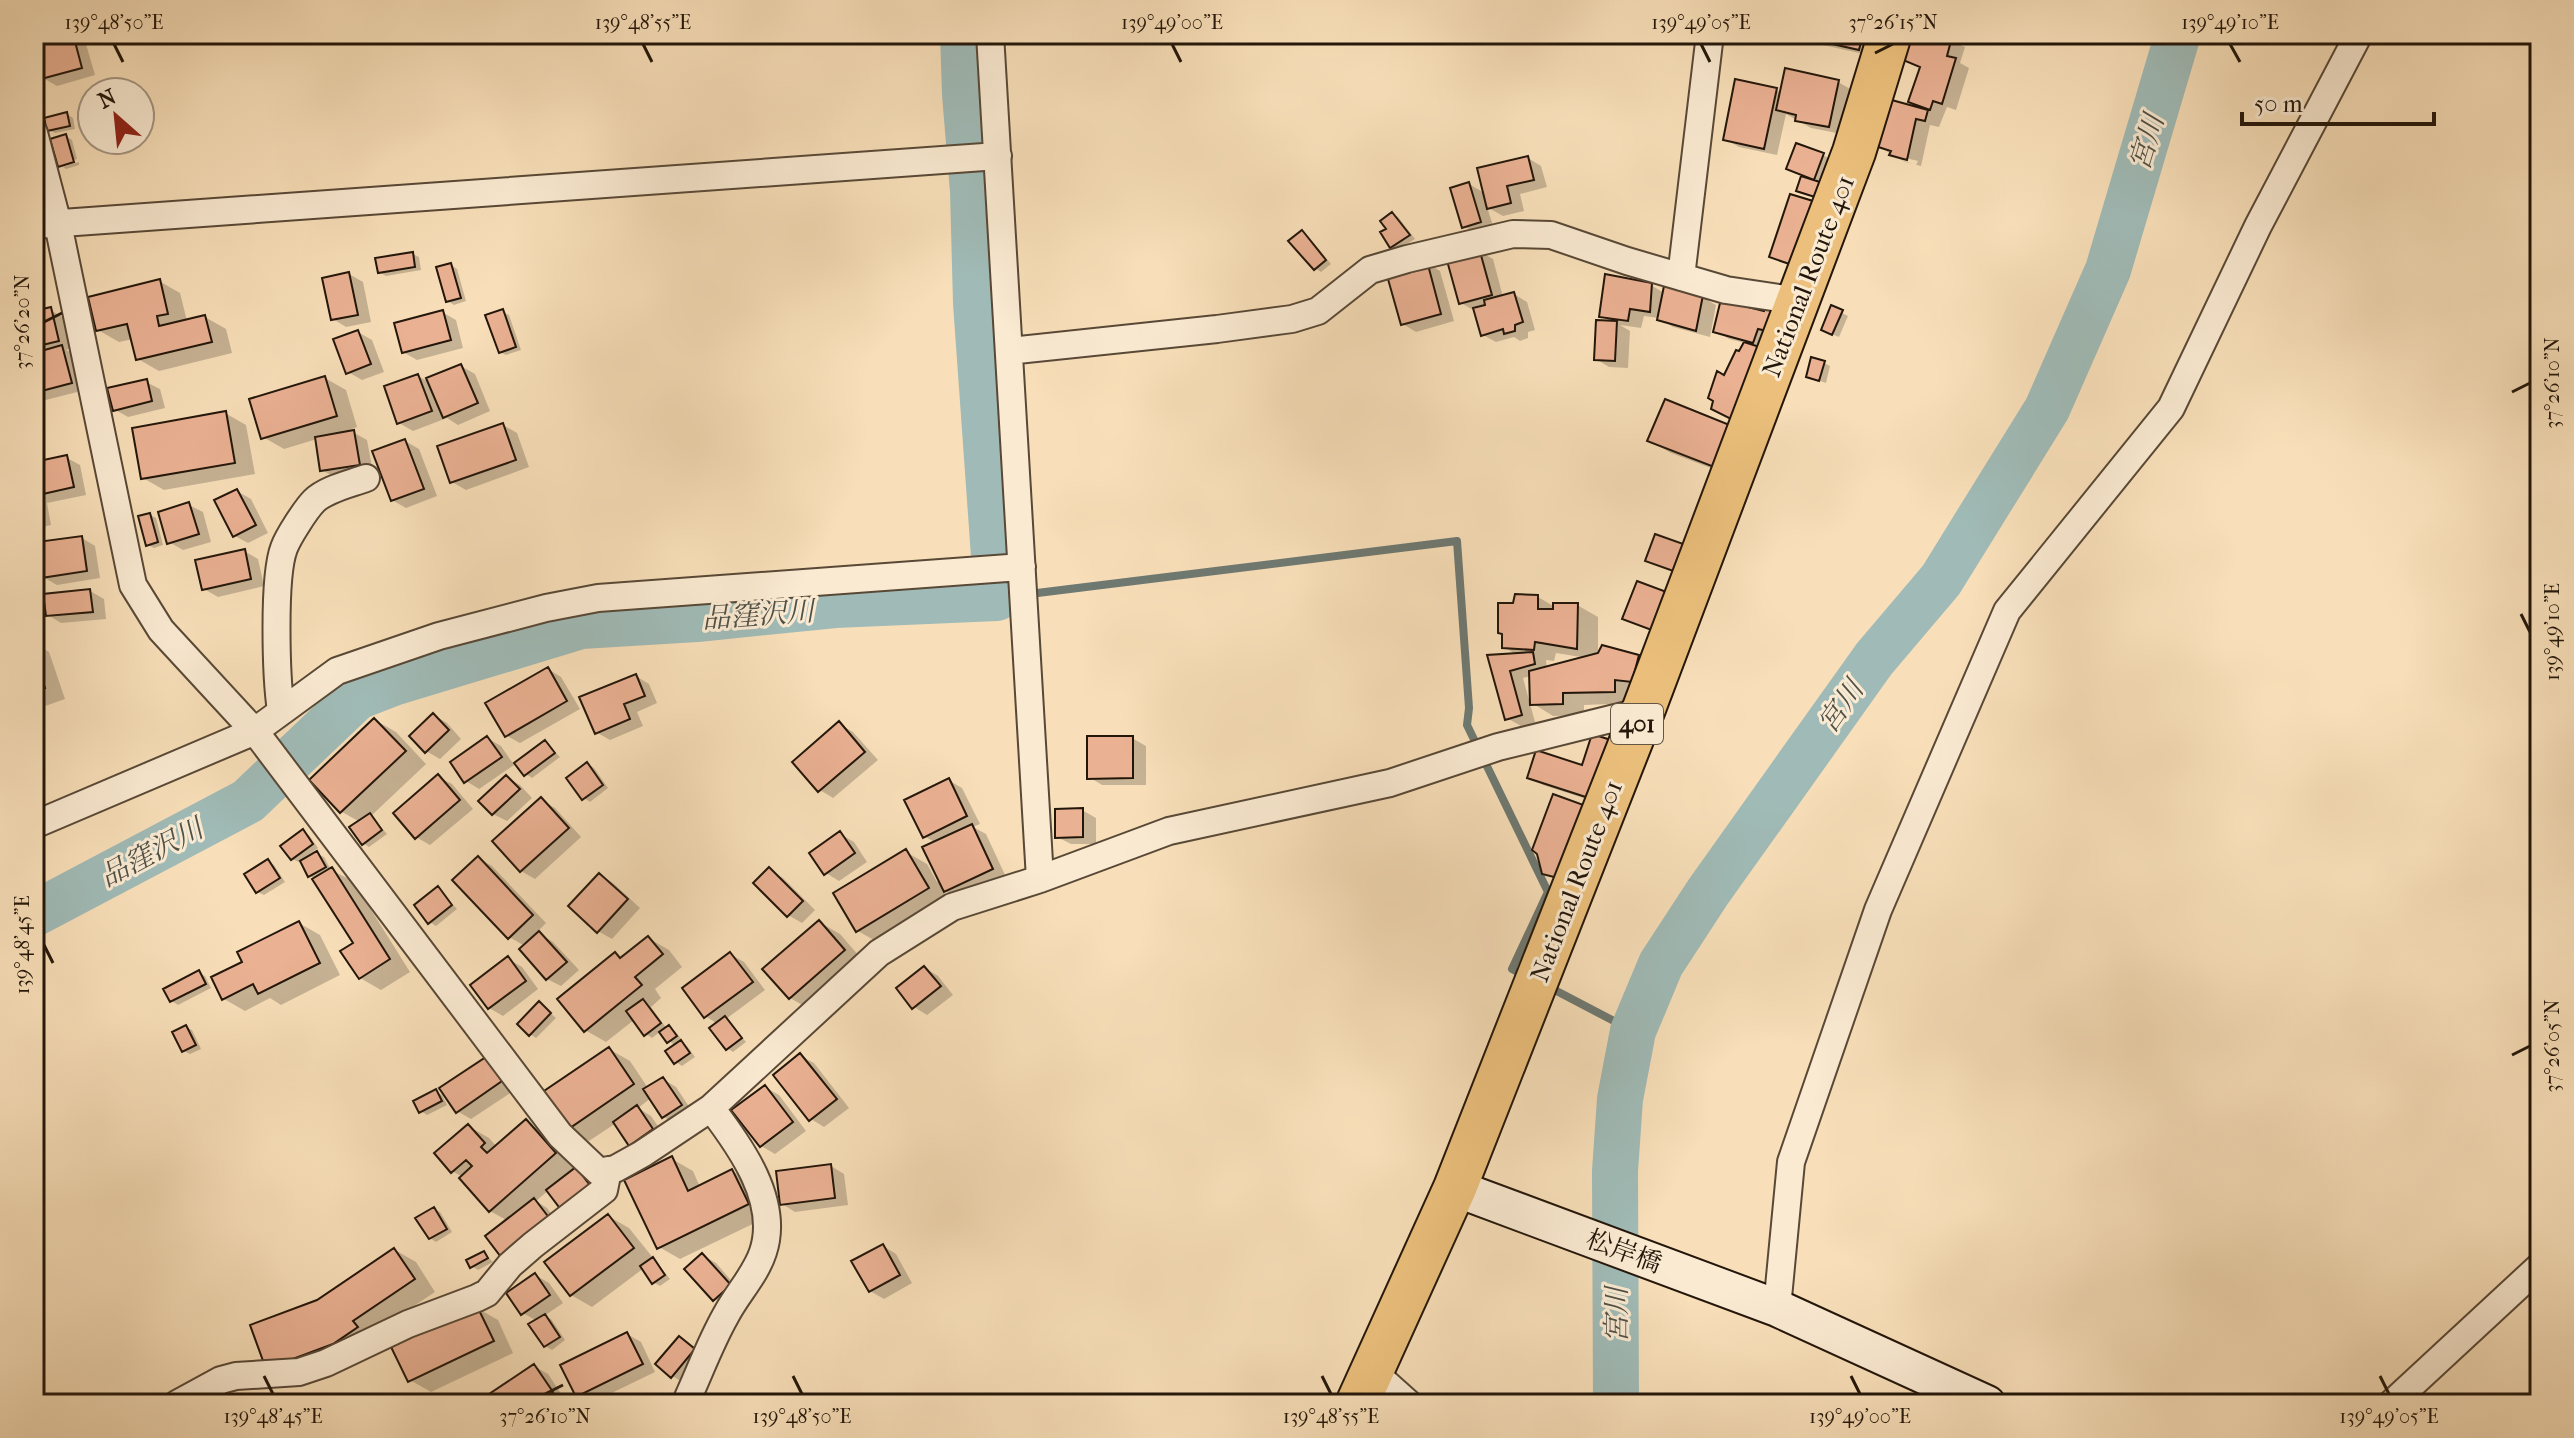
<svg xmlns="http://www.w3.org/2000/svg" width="2574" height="1438" font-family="'IM FELL French Canon','Noto Serif JP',serif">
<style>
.shadow{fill:#0003;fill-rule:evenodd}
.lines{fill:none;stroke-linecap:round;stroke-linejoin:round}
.stream{stroke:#6e7972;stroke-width:8}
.river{stroke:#a0bbb7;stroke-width:46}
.building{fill:#eab193;stroke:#23160a;stroke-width:2}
.minor-casing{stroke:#584836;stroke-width:30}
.secondary-casing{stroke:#23160a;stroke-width:40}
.trunk-casing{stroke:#23160a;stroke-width:46}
.minor{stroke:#faead2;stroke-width:26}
.secondary{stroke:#faead2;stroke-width:36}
.trunk{stroke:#ecc07c;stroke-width:42}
.ticks{fill:none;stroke:#23160a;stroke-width:3}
.labels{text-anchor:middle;stroke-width:6;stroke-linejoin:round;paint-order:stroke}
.shield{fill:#faead2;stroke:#645646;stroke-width:2}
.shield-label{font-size:24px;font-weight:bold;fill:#23160a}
.street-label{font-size:26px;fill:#23160a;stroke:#faead2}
.water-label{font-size:28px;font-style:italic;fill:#4f5047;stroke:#faead2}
.neatline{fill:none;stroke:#23160a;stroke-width:3}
.ticks-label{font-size:20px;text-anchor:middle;fill:#23160a}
</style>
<rect width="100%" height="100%" fill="#f8dfb9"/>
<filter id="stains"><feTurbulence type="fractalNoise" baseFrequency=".0025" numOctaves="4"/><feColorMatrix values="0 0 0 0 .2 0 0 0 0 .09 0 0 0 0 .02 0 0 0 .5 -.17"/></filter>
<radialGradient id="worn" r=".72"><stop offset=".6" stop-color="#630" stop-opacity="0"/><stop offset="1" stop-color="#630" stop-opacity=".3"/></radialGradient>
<path class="shadow" d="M83,34L95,75L57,86L43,78L34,46V35Z
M1790,34H1878L1873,56L1800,40Z
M1913,34H1934L1965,47L1960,63L1969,68L1956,110L1947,107L1939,127L1930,125L1921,166L1905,162L1874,144L1925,110L1910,101L1922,68ZM1898,156L1918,161L1916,165L1904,161Z
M1838,82L1852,90L1842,134L1811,128L1786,114L1777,155L1739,147L1725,139L1776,90L1781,93Z
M67,114L73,118L75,129L55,133L49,130Z
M66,136L72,140L77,159L62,163V166L60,165Z
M1823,155L1837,163L1829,188L1789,168Z
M1528,158L1541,166L1547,187L1520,194L1524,211L1503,216L1487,207L1494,229L1477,234L1464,226L1469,184L1486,194Z
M79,162V165L66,169L63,167Z
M1392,214L1398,217L1415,239L1397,250L1391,247L1390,229Z
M1302,232L1308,236L1331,264L1321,272L1315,268Z
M1479,251L1493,259L1503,297L1514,294L1527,302L1535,330L1528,332V338L1520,341L1514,337L1496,342L1483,335L1475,311L1461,303Z
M413,254L419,257L421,270L386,276L379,272Z
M1427,263L1440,271L1454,321L1416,332L1403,324Z
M451,265L457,269L466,301L454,305L448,301Z
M349,274L363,282L371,322L346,327L333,319Z
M159,281L180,293L187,321L205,317L226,329L232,353L159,371L138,359L133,339L119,342L98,330Z
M1651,285L1664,293L1702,297L1716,305L1710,337L1673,327L1659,318L1644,316L1641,328L1620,325L1630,331L1628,368L1609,367L1596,359L1613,323L1602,316Z
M1748,306L1765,313L1762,416L1725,377L1745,343L1729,339L1715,331Z
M1832,308L1848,316L1839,337L1829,333Z
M50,310L64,318L71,348L66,350L76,355L85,390L34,403V313Z
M442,312L456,320L463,348L417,360L403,352Z
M502,312L509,315L521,350L506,355L500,352Z
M358,332L372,340L384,372L362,380L348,372Z
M1824,363L1830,366L1826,383L1814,379Z
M461,366L475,374L490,411L458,425L447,418L413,431L399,423L418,376L431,383Z
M325,378L346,390L357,427L349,430L367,440L373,472L336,478L322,470L317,439L284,449L263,437Z
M146,382L160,389L165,408L128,417L114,409Z
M225,413L246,425L255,474L164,490L143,478Z
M503,425L517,433L529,467L466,490L452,482Z
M405,441L419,449L437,496L406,508L392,500Z
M1650,441L1762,444L1748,482L1671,453Z
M67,458L80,465L86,495L47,503L51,525L34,529V464Z
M237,491L251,499L268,533L248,543L235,536Z
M189,505L203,512L211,542L183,550L169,542Z
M150,515L156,518L163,545L154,548L147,544Z
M82,538L95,546L100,578L57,585L43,577Z
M244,551L258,559L264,586L218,597L204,589Z
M90,591L104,599L106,619L61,623L48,615Z
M1538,597L1555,607L1577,605L1598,617V659L1639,656L1659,669L1636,703L1584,705V715L1553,716L1532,703L1531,676L1523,678L1535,722L1521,726L1507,718L1490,657L1517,655L1504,647L1515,605ZM1556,653L1587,658L1547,669L1546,660L1554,661Z
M34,643L49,652L65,699L34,710Z
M548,669L561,677L580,709L520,743L507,736Z
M636,676L649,684L657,703L637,712L643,726L610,740L596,732Z
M433,715L447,723L461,739L440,759L426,751Z
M375,720L396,732L426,764L371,816L387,834L369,847L363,843L360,822L342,812L312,780Z
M839,724L853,732L878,760L833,798L820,790Z
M487,738L501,746L514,765L479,789L466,781Z
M1132,738L1146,746V785H1102L1089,777Z
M545,743L560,757L532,778L526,774Z
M588,764L594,768L608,788L590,802L584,798Z
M1583,768L1608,806L1543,785L1529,777Z
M438,777L452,784L473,809L430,845L416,837Z
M506,777L520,785L532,798L507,821L493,814Z
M948,780L962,788L980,824L973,827L986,834L1006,877L959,899L942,889L949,901L879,943L858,931L906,852L927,864L937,882L940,880L936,843L924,836Z
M541,800L555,808L581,837L535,879L521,871Z
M1082,810L1096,818V844H1071L1057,837Z
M303,832L309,835L318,848L305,857L306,860L317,854L324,857L331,870L353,881L410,972L381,990L360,978L355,943L316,879L310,876L301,860L299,862L292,859Z
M840,834L854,842L867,862L839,881L826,873Z
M478,858L492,866L546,923L537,932L553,942L579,970L561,986L547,979L525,946L509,937Z
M268,861L274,865L285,882L264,895L257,892Z
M770,870L783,878L815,910L802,923L788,915Z
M600,875L613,883L640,908L612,939L598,931Z
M438,889L457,909L436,926L430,922Z
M819,922L840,934L865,963L811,1010L790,998L765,969Z
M299,923L320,935L340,975L281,1005L270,998L245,1011L224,999L244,962Z
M648,938L669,950L682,967L655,989L661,998L651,1007L667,1029L675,1031L682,1040L680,1041L687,1046L695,1057L682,1066L676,1062V1046L669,1041L661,1031L652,1038L646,1034L634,1020L606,1042L585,1030L615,954L623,959Z
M730,954L744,962L765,990L726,1019L746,1042L733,1052L727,1048L718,1024L705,1016Z
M508,959L522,967L538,989L503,1016L489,1008Z
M925,968L938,976L953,995L927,1015L914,1007Z
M199,973L205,976L211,988L178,1005L172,1001Z
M539,1003L556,1018L536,1038L530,1034Z
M185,1027L192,1030L201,1049L190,1054L184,1051Z
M609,1049L630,1061L648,1088L663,1079L676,1087L694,1114L677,1125L664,1117L651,1098L638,1108L651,1116L666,1138L644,1152L630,1144L616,1123L589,1141L568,1129Z
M800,1056L814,1063L849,1108L824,1127L811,1119Z
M486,1059L515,1090L471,1119L457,1111Z
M765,1087L779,1095L806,1131L775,1154L761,1146Z
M436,1092L442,1095L447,1105L427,1115L421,1111Z
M526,1122L547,1134L576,1166L574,1168L590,1177L604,1197L549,1190L536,1201L547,1208L562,1228L508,1221L490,1211L463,1177L452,1171L468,1126L489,1138L497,1147Z
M672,1159L693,1171L700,1187L732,1171L753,1183L769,1216L680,1259L659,1247Z
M831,1166L844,1174L848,1205L795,1212L782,1204Z
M434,1209L440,1212L452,1232L436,1242L430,1238Z
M608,1216L629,1228L670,1279L660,1286L653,1282L644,1268L592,1307L571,1295Z
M883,1246L896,1254L912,1283L884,1299L870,1291Z
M395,1250L416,1262L435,1292L373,1333L377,1340L268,1368L318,1302Z
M484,1253L493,1262L478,1270L472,1266Z
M702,1255L716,1263L743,1294L728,1307L715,1299Z
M535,1275L549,1283L563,1303L544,1316L551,1319L565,1340L552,1350L545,1346L537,1321L523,1313Z
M477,1308L498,1320L513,1353L431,1392L410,1380Z
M627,1334L641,1342L655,1372L591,1403L577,1395Z
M679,1338L707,1358L686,1384L672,1376Z
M534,1366L548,1374L566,1401L561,1404H485Z"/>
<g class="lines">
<path class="stream" d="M997,598L1457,541L1469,708L1467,725L1548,892L1512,969L1527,977
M1547,986L1633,1031"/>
<path class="river" d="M34,914L248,801L357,697L393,683L581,626L697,619L835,605L997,598L976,303L973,191L965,94L963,34
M1616,1404L1615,1171L1620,1099L1633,1031L1661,964L1708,892L1874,659L1941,580L2047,409L2108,270L2178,34"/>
</g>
<path class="building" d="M34,34H73L82,68L41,79L34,53Z
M1788,34H1863L1859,50Z
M1911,34H1941L1952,37L1947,56L1956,58L1942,104L1933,101L1930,110L1908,102L1920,67L1903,60Z
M1785,68L1839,80L1829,127L1795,121L1796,115L1776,110Z
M1735,79L1777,88L1764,149L1723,140Z
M1888,99L1928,110L1925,121L1916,119L1907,160L1889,155L1891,151L1872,145Z
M67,112L70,126L47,131L44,118Z
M66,134L74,162L58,167L50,139Z
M1796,143L1824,153L1814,180L1786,169Z
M1528,156L1534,180L1507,186L1511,203L1487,209L1477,168Z
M1801,176L1823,183L1818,198L1796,191Z
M1469,182L1481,222L1462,228L1450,188Z
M1790,194L1823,204L1798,267L1769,257Z
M1392,212L1410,235L1390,248L1380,232L1386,229L1380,221Z
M1302,230L1326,260L1314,270L1288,241Z
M1479,248L1492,295L1459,304L1446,257Z
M413,252L415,267L378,273L375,258Z
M1427,261L1441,314L1401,325L1386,272Z
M451,263L461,298L446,302L436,267Z
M349,272L358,315L331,320L322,278Z
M1605,274L1652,283L1650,312L1630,309L1628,321L1599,317Z
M160,279L168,314L157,316L159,326L205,315L212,342L136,360L127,324L96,331L88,297Z
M1664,286L1703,295L1696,331L1657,320Z
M1514,292L1523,322L1515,325V331L1504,334L1503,329L1481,336L1473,308L1485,305L1484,300Z
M1721,299L1749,304L1748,307L1764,311L1765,308L1782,311L1776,333L1758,329L1753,343L1713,332Z
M1831,305L1843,310L1832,335L1821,330Z
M51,307L59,341L34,347V311Z
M503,309L516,347L499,353L485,315Z
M443,310L451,340L402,353L394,323Z
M1596,320L1617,321L1615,361L1594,360Z
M358,330L371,364L346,374L333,339Z
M1744,342L1769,350L1731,419L1711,409L1713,401L1708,398L1717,371L1724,375L1736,350L1739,351Z
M62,345L72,383L34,393V353Z
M1811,357L1825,361L1819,381L1806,377Z
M461,364L478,403L443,418L426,378Z
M418,374L432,411L397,424L384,386Z
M325,376L337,416L261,439L249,399Z
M147,379L152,401L113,411L107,388Z
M1665,399L1742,430L1727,472L1647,441Z
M226,411L235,463L141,479L132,428Z
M503,423L516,460L450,483L437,446Z
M354,430L360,465L320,471L315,437Z
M405,439L424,489L391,501L372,451Z
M67,455L74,487L34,496L39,518L34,519V462Z
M237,489L256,525L233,537L214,500Z
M189,502L199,534L167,544L158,512Z
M150,513L158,542L146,546L138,516Z
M1655,534L1689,546L1679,573L1645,561Z
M82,536L87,571L41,578L37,542Z
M245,549L251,579L202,590L195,560Z
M1637,581L1672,594L1657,632L1622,619Z
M90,589L93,612L46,616L43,594Z
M1515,594L1538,595V609H1553V603H1578L1577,649L1535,642L1534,650L1502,648V634L1498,633V603H1513Z
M1602,645L1639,655L1632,682L1615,680V692L1563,693V704L1530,705L1529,671L1598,653Z
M1533,652L1535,664L1510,671L1522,715L1505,720L1487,655Z
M34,654L45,688L34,691Z
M548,667L567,701L505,737L485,703Z
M636,674L645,696L624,704L630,719L595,734L579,697Z
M433,713L449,730L425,753L409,736Z
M374,718L406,751L340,813L309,780Z
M839,721L865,752L818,792L792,762Z
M1592,734L1614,741L1595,800L1527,778L1536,750L1582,765Z
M487,736L502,757L464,783L450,762Z
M1087,736H1133V778L1087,779Z
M545,740L555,753L524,776L514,763Z
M587,762L603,785L582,800L566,778Z
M438,774L460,800L415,839L393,813Z
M506,775L520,789L492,815L478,801Z
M949,778L967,816L923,838L904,800Z
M1553,794L1589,807L1562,879L1542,874L1537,854L1532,850Z
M541,797L569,828L520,872L492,841Z
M1083,808V837L1055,838V809Z
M370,813L382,830L362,845L349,827Z
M972,824L993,869L944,892L922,847Z
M303,829L313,844L291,860L280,846Z
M840,831L855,853L824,875L809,853Z
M906,849L929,888L856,932L833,893Z
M317,851L326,867L308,877L300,861Z
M478,856L533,915L508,939L452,880Z
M268,859L280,878L256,893L244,874Z
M332,867L390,959L359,979L340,951L353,943L312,879Z
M769,867L803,901L787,917L753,883Z
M599,873L628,899L597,933L568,906Z
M438,886L452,905L428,924L414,905Z
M819,920L845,950L789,999L762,969Z
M299,921L320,963L258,994L253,984L222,1000L211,977L242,962L237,952Z
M539,931L567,962L546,980L519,949Z
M648,936L663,954L635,977L642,985L584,1032L557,999L615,952L620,958Z
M730,952L753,982L704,1018L682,988Z
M508,956L526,981L488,1009L470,985Z
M924,966L941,986L912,1009L896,988Z
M199,970L206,984L170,1002L163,989Z
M643,999L661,1023L644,1036L626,1011Z
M539,1001L551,1013L529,1036L517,1024Z
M725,1016L742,1038L726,1050L709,1028Z
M186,1025L196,1045L182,1052L172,1032Z
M669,1025L677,1036L667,1043L659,1032Z
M681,1040L690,1053L674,1064L665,1051Z
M609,1047L634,1084L567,1130L541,1093Z
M800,1053L837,1099L809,1121L773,1075Z
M486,1057L502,1081L456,1113L439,1088Z
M663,1077L682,1105L662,1118L643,1089Z
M765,1085L793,1122L760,1147L731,1110Z
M436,1089L442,1101L419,1113L413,1101Z
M637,1105L653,1129L629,1146L613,1122Z
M526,1119L556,1153L489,1212L459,1178L472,1166L466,1160L451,1173L434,1153L468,1124L485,1143L481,1147L487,1153Z
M672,1156L688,1191L732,1169L749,1204L657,1249L624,1180Z
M831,1164L835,1198L780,1205L776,1171Z
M576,1167L592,1188L562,1211L546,1190Z
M534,1198L550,1219L501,1257L485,1236Z
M434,1207L447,1229L429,1239L415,1218Z
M608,1214L634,1248L570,1296L544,1262Z
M883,1244L900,1275L869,1292L851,1261Z
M394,1248L415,1279L353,1321L358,1327L333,1344L266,1369L250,1325L317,1300Z
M484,1251L488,1258L470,1268L466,1260Z
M702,1253L731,1285L713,1301L684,1269Z
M653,1257L665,1275L652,1284L640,1266Z
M535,1273L550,1295L521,1315L506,1293Z
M477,1306L494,1341L408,1382L391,1347Z
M545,1314L560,1337L544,1347L528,1324Z
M627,1332L643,1364L576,1397L560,1365Z
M679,1336L695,1349L671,1378L655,1364Z
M534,1364L553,1392L536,1404H482L480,1400Z"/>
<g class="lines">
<g class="minor-casing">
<path id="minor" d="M990,34L1040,879
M34,133L58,224L133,585L161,630L257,734L560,1135L599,1172L615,1169L642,1154L711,1108L879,953L952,907L1040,879L1169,831L1390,783L1498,747L1643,711
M34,225L998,156
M1681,277L1710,34
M1009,351L1217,329L1292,319L1318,311L1370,270L1407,259L1513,234L1551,235L1627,261L1726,290L1799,301
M281,711C276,677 273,577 284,548C288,537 306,509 314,501C326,489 350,484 366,478
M34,825L255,731L337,671L439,636L546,608L598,598L1022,567
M1777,1308L1791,1162L1878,910L2007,611L2171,408L2258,226L2359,34
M1371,1370L1409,1404
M177,1404L221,1380L236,1376L299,1372L326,1363L408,1324L477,1298L487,1293L510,1265L533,1245L604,1190L608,1170
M685,1404C699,1374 710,1343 726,1315C737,1294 756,1274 763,1252C780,1201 740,1146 711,1108
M2391,1404L2540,1266"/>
</g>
<g class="secondary-casing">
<path id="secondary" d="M1455,1188L1777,1308L1987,1404"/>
</g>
<g class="trunk-casing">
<path id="trunk" d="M1357,1404L1455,1188L1643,711L1854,152L1890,34"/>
</g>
<use href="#minor" class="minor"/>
<use href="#secondary" class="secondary"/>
<use href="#trunk" class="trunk"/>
</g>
<path class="ticks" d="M114,44L123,62M643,44L652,62M1172,44L1181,62M1701,44L1710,62M2230,44L2240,62M1875,53L1893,44M44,322L62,313M2512,392L2530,383M2521,614L2530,632M44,945L53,963M2512,1055L2530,1046M264,1376L273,1394M793,1376L802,1394M1322,1376L1331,1394M1851,1376L1860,1394M2380,1376L2389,1394M545,1394L563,1385"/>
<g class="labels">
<rect class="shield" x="1611" y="704" width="52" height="40" rx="6"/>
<g class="shield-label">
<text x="1637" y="732">401</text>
</g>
<g class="street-label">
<text transform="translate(1808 276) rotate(-69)" y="9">National Route 401</text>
<text transform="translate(1576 881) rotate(-69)" y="9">National Route 401</text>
<text transform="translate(1624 1251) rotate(20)" y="9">松岸橋</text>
</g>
<g class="water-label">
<text transform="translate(2146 142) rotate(-73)" y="10">宮川</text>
<text transform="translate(758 614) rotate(-4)" y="10">品窪沢川</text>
<text transform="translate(1840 706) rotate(-55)" y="10">宮川</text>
<text transform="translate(151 852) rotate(-28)" y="10">品窪沢川</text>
<text transform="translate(1616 1315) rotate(-90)" y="10">宮川</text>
</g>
</g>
<rect width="2574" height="1438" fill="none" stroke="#f8dfb9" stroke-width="88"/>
<g transform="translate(116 116) rotate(333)"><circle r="38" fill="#faead2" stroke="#a49582" stroke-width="2"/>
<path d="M0-6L14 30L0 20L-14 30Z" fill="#8f2418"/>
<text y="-12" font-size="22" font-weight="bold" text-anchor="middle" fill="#23160a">N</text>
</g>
<path d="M2242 112v12h192v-12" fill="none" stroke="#23160a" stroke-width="4"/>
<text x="2254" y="112" font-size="24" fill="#23160a" stroke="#faead2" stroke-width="6" paint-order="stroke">50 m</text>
<rect x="44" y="44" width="2486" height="1350" class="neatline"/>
<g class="ticks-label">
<text x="114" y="29">139°48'50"E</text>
<text x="643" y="29">139°48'55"E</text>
<text x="1172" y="29">139°49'00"E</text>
<text x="1701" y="29">139°49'05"E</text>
<text x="1893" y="29">37°26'15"N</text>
<text x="2230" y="29">139°49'10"E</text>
<text transform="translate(22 322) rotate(-90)" y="7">37°26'20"N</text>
<text transform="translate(2552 383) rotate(-90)" y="7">37°26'10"N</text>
<text transform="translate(2552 632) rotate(-90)" y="7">139°49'10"E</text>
<text transform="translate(22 945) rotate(-90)" y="7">139°48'45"E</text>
<text transform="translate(2552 1046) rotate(-90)" y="7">37°26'05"N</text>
<text x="273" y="1423">139°48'45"E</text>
<text x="545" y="1423">37°26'10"N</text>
<text x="802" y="1423">139°48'50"E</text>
<text x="1331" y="1423">139°48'55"E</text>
<text x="1860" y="1423">139°49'00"E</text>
<text x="2389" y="1423">139°49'05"E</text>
</g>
<rect width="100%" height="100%" filter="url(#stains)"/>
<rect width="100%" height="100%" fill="url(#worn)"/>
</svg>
